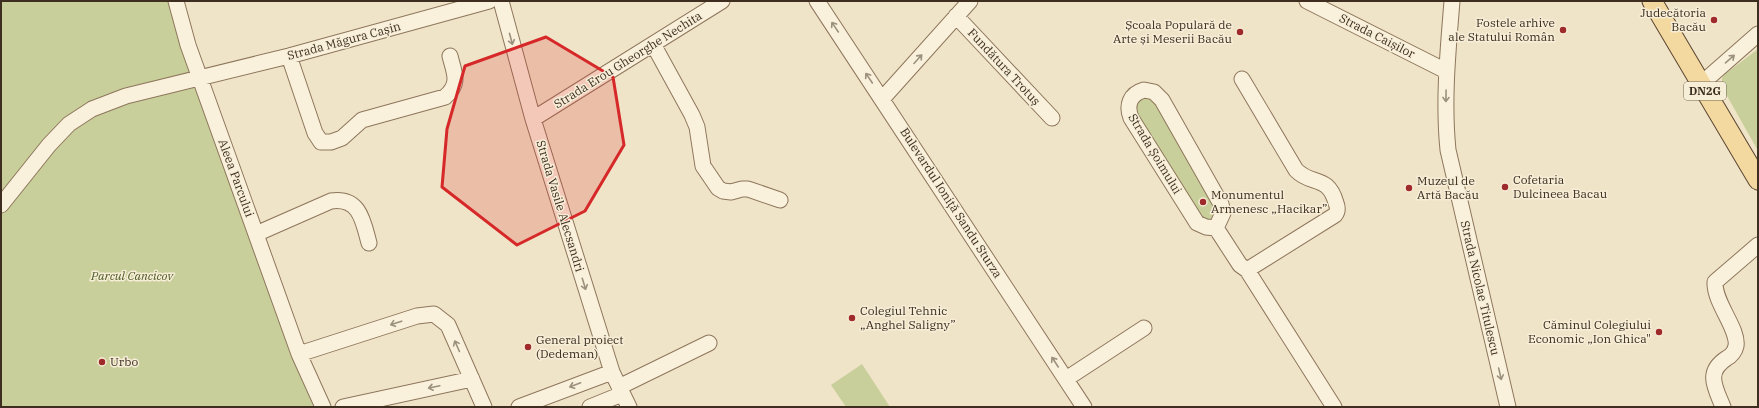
<svg xmlns="http://www.w3.org/2000/svg" width="1759" height="408" font-family="'IBM Plex Serif',serif">
<style>
.green{fill:#c9cf9b}
.lines{fill:none;stroke-linecap:round;stroke-linejoin:round}
.minor-casing{stroke:#8d765c;stroke-width:17}
.major-casing{stroke:#5b4430;stroke-width:21}
.minor{stroke:#faf1dc;stroke-width:15}
.major{stroke:#f3d9a0;stroke-width:19}
.oneway{stroke:#9c907e}
.marked{fill:#d62828;fill-opacity:0.2;stroke:#d62828;stroke-width:3;stroke-linejoin:round}
.poi-dot{fill:#9e2a2b;stroke:#f7eed8;stroke-width:1.5}
.labels{text-anchor:middle;stroke-width:3;stroke-linejoin:round;paint-order:stroke}
.shield{fill:#f7eed8;stroke:#756857;stroke-width:1}
.shield-label{font-size:11px;font-weight:bold;fill:#3d2e20}
.poi-label{font-size:12px;fill:#3d2e20;stroke:#f7eed8;text-anchor:start}
.street-label{font-size:12px;fill:#3d2e20;stroke:#f7eed8}
.park-label{font-size:12px;font-style:italic;fill:#4d5a26;stroke:#f7eed8}
</style>
<rect width="100%" height="100%" fill="#f0e4c8"/>
<path class="green" d="M1,1H174L323,407H1Z
M1758,49V148L1757,149L1722,87V78L1725,74Z
M1141,95L1153,100L1217,206L1218,209L1211,221H1204L1135,111L1133,101Z
M862,364L890,407H846L831,385Z"/>
<g class="lines">
<g class="minor-casing">
<path id="minor" d="M176,1L188,45L299,354L323,407
M501,1L533,119L612,372L629,407
M817,1L1084,407
M1307,1L1446,71
M1452,1C1448,51 1443,100 1448,150L1508,407
M956,16L1052,118
M653,44L692,115L697,127L703,166L718,188L723,191L731,192L742,189H748L780,200
M289,56L315,133L321,142H331L342,138L362,120L445,97C461,83 454,73 450,56
M1242,79L1296,170C1311,186 1328,174 1336,203C1338,208 1338,211 1335,215L1247,270
M1701,84L1758,34
M1144,90L1154,92L1162,100L1221,204L1223,213L1216,228L1206,227L1197,223L1131,118C1126,105 1130,94 1144,90Z
M883,98L970,1
M533,119L722,1
M1,205L49,145L69,124L92,109L126,96L289,56L489,1
M1216,228L1240,265L1247,270L1334,407
M256,234L331,201C360,197 363,221 369,243
M299,354L417,316L434,314L448,325L484,407
M1066,379L1144,328
M619,387L709,343
M343,407L472,379
M519,407L612,372
M590,407L622,394
M1723,407C1715,387 1705,372 1727,358C1731,356 1735,351 1736,346C1739,329 1714,303 1715,282L1758,245"/>
</g>
<g class="major-casing">
<path id="major" d="M1652,1L1758,180"/>
</g>
<use href="#minor" class="minor"/>
<use href="#major" class="major"/>
</g>
<defs><path id="oneway-shaft" d="M-6 0H5M1.5-3L5.5 0L1.5 3" fill="none" stroke-width="1.6" stroke-linecap="round" stroke-linejoin="round"/></defs>
<g class="oneway">
<use href="#oneway-shaft" transform="translate(835 27) rotate(-124)"/>
<use href="#oneway-shaft" transform="translate(511 39) rotate(75)"/>
<use href="#oneway-shaft" transform="translate(918 59) rotate(-48)"/>
<use href="#oneway-shaft" transform="translate(1730 59) rotate(-41)"/>
<use href="#oneway-shaft" transform="translate(869 78) rotate(-124)"/>
<use href="#oneway-shaft" transform="translate(1446 96) rotate(91)"/>
<use href="#oneway-shaft" transform="translate(584 284) rotate(73)"/>
<use href="#oneway-shaft" transform="translate(396 323) rotate(162)"/>
<use href="#oneway-shaft" transform="translate(457 346) rotate(-114)"/>
<use href="#oneway-shaft" transform="translate(1055 362) rotate(-123)"/>
<use href="#oneway-shaft" transform="translate(1500 374) rotate(77)"/>
<use href="#oneway-shaft" transform="translate(575 385) rotate(159)"/>
<use href="#oneway-shaft" transform="translate(434 387) rotate(168)"/>
</g>
<path class="marked" d="M546,37L613,77L624,145L585,211L517,245L442,187L447,129L465,66Z"/>
<g class="poi-dot">
<circle cx="1714" cy="20" r="4"/>
<circle cx="1563" cy="30" r="4"/>
<circle cx="1240" cy="32" r="4"/>
<circle cx="1505" cy="187" r="4"/>
<circle cx="1409" cy="188" r="4"/>
<circle cx="1203" cy="202" r="4"/>
<circle cx="852" cy="318" r="4"/>
<circle cx="1659" cy="332" r="4"/>
<circle cx="528" cy="347" r="4"/>
<circle cx="102" cy="362" r="4"/>
</g>
<g class="labels">
<rect class="shield" x="1684" y="82" width="42" height="18" rx="3"/>
<g class="shield-label">
<text x="1705" y="95">DN2G</text>
</g>
<g class="poi-label">
<text x="1706" y="17" text-anchor="end">Judecătoria<tspan x="1706" dy="14">Bacău</tspan></text>
<text x="1555" y="27" text-anchor="end">Fostele arhive<tspan x="1555" dy="14">ale Statului Român</tspan></text>
<text x="1232" y="29" text-anchor="end">Școala Populară de<tspan x="1232" dy="14">Arte și Meserii Bacău</tspan></text>
<text x="1513" y="184">Cofetaria<tspan x="1513" dy="14">Dulcineea Bacau</tspan></text>
<text x="1417" y="185">Muzeul de<tspan x="1417" dy="14">Artă Bacău</tspan></text>
<text x="1211" y="199">Monumentul<tspan x="1211" dy="14">Armenesc „Hacikar”</tspan></text>
<text x="860" y="315">Colegiul Tehnic<tspan x="860" dy="14">„Anghel Saligny”</tspan></text>
<text x="1651" y="329" text-anchor="end">Căminul Colegiului<tspan x="1651" dy="14">Economic „Ion Ghica"</tspan></text>
<text x="536" y="344">General proiect<tspan x="536" dy="14">(Dedeman)</tspan></text>
<text x="110" y="366">Urbo</text>
</g>
<g class="street-label">
<text transform="translate(1377 36) rotate(27)" y="4">Strada Caișilor</text>
<text transform="translate(344 41) rotate(-15)" y="4">Strada Măgura Cașin</text>
<text transform="translate(628 60) rotate(-32)" y="4">Strada Erou Gheorghe Nechita</text>
<text transform="translate(1004 67) rotate(47)" y="4">Fundătura Trotuș</text>
<text transform="translate(1155 154) rotate(59)" y="4">Strada Șoimului</text>
<text transform="translate(236 178) rotate(70)" y="4">Aleea Parcului</text>
<text transform="translate(951 203) rotate(57)" y="4">Bulevardul Ioniță Sandu Sturza</text>
<text transform="translate(560 206) rotate(73)" y="4">Strada Vasile Alecsandri</text>
<text transform="translate(1480 288) rotate(77)" y="4">Strada Nicolae Titulescu</text>
</g>
<g class="park-label">
<text x="132" y="280">Parcul Cancicov</text>
</g>
</g>
<rect width="1759" height="408" fill="none" stroke="#3d2e20" stroke-width="4"/>
</svg>
